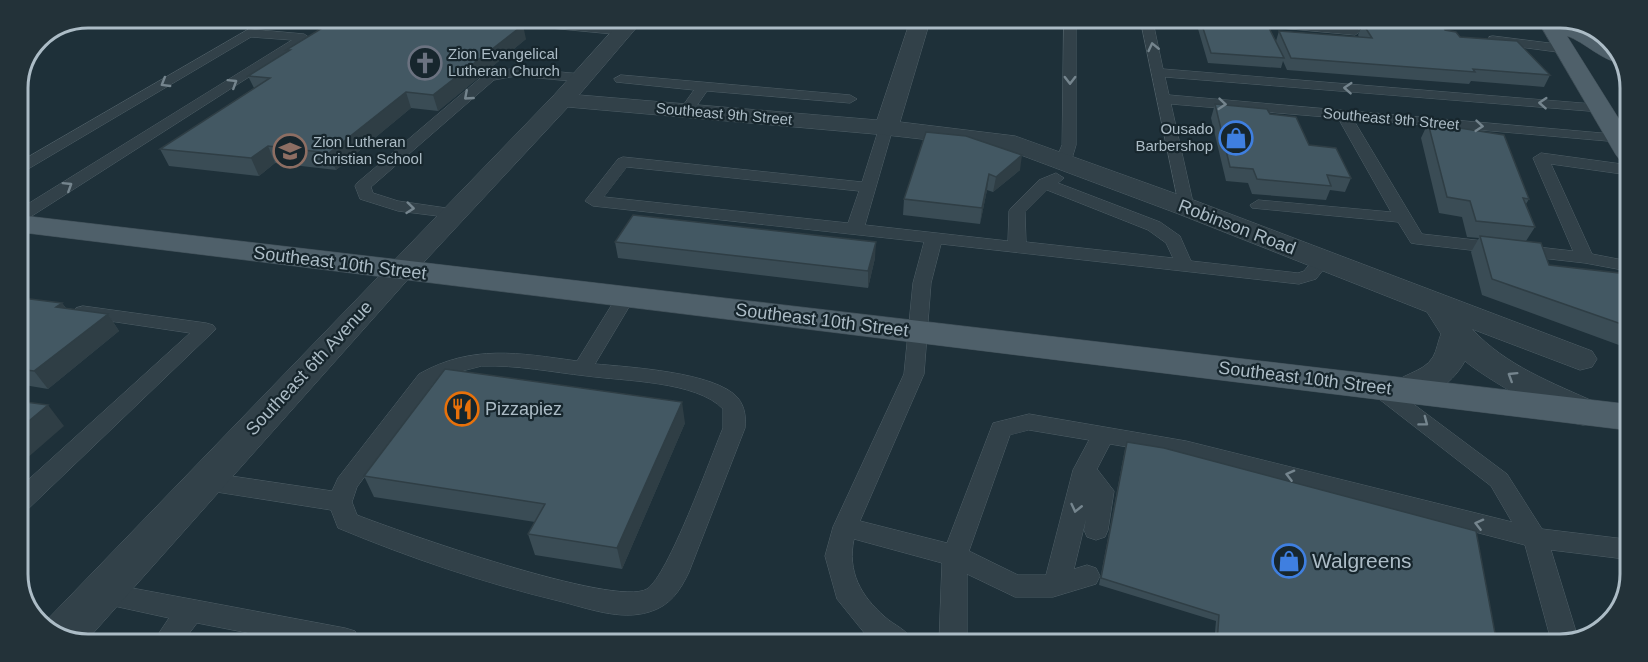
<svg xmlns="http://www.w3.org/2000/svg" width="1648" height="662" font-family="Arial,sans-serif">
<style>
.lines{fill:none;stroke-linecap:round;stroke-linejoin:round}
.lane-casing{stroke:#4f5f67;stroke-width:1}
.street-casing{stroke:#4f5f67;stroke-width:1}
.primary-casing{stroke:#3e4d56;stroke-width:1}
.lane{fill:#324149;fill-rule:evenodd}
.street{fill:#324149;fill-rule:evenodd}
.primary{fill:#4f606a;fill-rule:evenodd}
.wall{fill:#3a4c55}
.shaded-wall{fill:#2f3e45}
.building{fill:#435863;stroke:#2f3e45;stroke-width:1.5}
.oneway{stroke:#75858e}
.labels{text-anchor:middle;stroke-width:4.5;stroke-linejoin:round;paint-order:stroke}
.far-poi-label{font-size:15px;fill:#acbcc6;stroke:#17262d;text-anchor:start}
.far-street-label{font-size:15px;fill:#acbcc6;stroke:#17262d}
.street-label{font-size:18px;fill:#acbcc6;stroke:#17262d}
.poi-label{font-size:18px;fill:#acbcc6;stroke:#17262d;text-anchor:start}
.near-poi-label{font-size:21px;fill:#acbcc6;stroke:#17262d;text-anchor:start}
.rim{fill:none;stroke:#acbcc6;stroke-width:3}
</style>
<rect width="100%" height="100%" fill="#1e3039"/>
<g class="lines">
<g class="lane-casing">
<path id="lane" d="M481,19L532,20L623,27L629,31L623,35L486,22Z
M1064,21H1076V145L1071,162L1063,167L1055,162L1062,145Z
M1141,22H1153L1163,69L1606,105L1608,108L1601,112L1165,77L1169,95L1624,135L1626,138L1619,142L1353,119L1422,234L1573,251L1533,158L1541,153L1629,165V175L1551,164L1592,254L1628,261V271L1585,263L1417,244L1411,243L1398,222L1252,208L1250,205L1258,200L1391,212L1338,118L1171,104L1194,207L1192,210H1180Z
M1284,22L1355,27L1361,31L1355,35L1280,28V24Z
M249,29L304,34L310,38L24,221L18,222V210L292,40L251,37L23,172L18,174V163Z
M1493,36L1565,45L1571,49L1565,53L1489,43V37Z
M516,68L582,74L589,78L582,82L516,76L494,80L371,187L373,193L398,201L460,210L462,213L460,216L454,218L398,211L360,199L355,186L357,183L485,74Z
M621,75L850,95L857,99L850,103L707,91L691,114L686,115L679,111L694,90L616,82L614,79Z
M886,124L893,128L865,225L1008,241L1009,211L1011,208L1039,180L1056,173L1064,178L1058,183L1160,222L1180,236L1191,261L1298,273L1304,271L1316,256H1328L1331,260L1316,279L1299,284L941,244L931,283L924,374L860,521L947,543L993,423L1029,414L1186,441L1512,522L1491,486L1370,392L1367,387L1370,382L1377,380L1384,382L1507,474L1542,529L1625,539V559L1551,550L1578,638L1552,644L1525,545L1186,457L1110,444L1097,469L1114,491L1108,530L1105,537L1096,540L1087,537L1084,530L1086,519L1074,569L1087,565L1096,568L1100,576L1096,584L1053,597H1015L967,574V642H939L942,563L854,539C847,572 861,596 885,617C895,626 907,629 913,642H876L866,635L837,599L825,556L833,527L904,374L913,283L924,242L593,206L585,201L618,159L623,157L862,182L879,128ZM627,167L859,191L848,223L604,197ZM1047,190L1148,230L1166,243L1173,258L1026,242L1025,212ZM1029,430L1089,440L1073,470L1046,575H1018L969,551L1010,435Z
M626,291L633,293L635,297L595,364C628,367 716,372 738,398C745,407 746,417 745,428L689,572C680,591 670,606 649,612C620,621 587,608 559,601C484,583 410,558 338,528L331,510L204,490L196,487L192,481L196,475L204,472L332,491L338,478L419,374C472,344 519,353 577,361L619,293ZM482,366C518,365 551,372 587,376C623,381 697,381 723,409V428C711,457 668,576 647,589C615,608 398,531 357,515L352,502L357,487L433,384L451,374Z
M83,306L206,323L213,325L216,329L26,511L18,513V489L190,333L76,316L73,312L76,308Z
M100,582L345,628L355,631L359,640L279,639L197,623L185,639H155L169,618L91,601L87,593L91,585Z"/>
</g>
<g class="street-casing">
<path id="street" d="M622,20H643L579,95L877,120L910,21H930L900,122L1015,136L1196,201L1592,351L1597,359L1592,367L1580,370L1472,329C1506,366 1553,383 1597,403L1602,412L1597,421C1593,422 1587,425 1583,425C1563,424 1482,376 1465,361C1452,385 1421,407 1393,399L1388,390C1398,373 1423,374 1433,357C1437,350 1438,341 1441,334L1427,312L1176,213L1002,148L886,135L568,107L411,276L88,639H62L43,624L554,95Z"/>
</g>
<g class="primary-casing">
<path id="primary" d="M1539,23C1564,23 1597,24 1615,45C1618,50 1620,58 1622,63C1603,62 1585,42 1567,36L1629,135V163L1620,160L1616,155Z
M18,215L1627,404L1626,430L18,232Z"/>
</g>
<use href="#lane" class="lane"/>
<use href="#street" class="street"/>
<use href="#primary" class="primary"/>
</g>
<path class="wall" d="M1196,22H1266L1276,41L1279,31L1359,37L1358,35L1361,29L1352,24L1350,22L1447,23L1444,28L1445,30L1550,75L1544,87L1471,81L1469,84L1287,70L1283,61L1281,68L1208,63Z
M526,39L438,111L411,108L336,170L275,163L259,176L169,166L160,149L254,88L248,76L287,52L286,50Z
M1215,104L1270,114L1351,178L1345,192L1330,190L1326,200L1252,194L1248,183L1226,181L1211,118Z
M1428,123L1529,199L1526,204L1535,227L1526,241L1549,265L1628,274L1627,348L1482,295L1471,252L1479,238L1467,237L1462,217L1439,213L1421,138Z
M926,132L1020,170L993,192L987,190L980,224L903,215L904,199Z
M615,242L875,258L868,288L618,258Z
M18,301L62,303L66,308L108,314L119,331L48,389L18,384Z
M685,423L622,569L535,555L528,534L535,522L374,497L364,476Z
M1127,442L1497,644L1214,643L1216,621L1099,585L1125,449Z"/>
<path class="shaded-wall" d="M523,25L526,39L438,111L433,95Z
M406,92L411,108L336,170L329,153Z
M268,146L275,163L259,176L251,158Z
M1022,155L1020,170L993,192L996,177Z
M989,174L987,190L980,224L982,208Z
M876,242L875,258L868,288V271Z
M62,303L74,320L56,307Z
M108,314L119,331L48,389L34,371Z
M682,402L685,423L622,569L617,548Z
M48,405L64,426L18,466V430Z"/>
<path class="building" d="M337,19H462L523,25L433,95L406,92L329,153L268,146L251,158L160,149L270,78L248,76L290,50H286Z
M1201,22H1266L1284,58L1211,53Z
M1364,22L1446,23L1443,25L1445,30L1456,32L1460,37L1517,41L1550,75L1473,69L1475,72L1291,58L1279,31L1372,38L1363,24Z
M1215,104L1267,109L1270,114L1296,117L1309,145L1336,148L1351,178L1327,175L1331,186L1257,179L1253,169L1230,167Z
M1428,123L1504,135L1529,199L1523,198L1535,227L1476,221L1470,201L1447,197Z
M926,132L966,136L1022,155L996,177L989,174L982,208L904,199Z
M633,215L876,242L868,271L615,242Z
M1480,236L1541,243L1549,265L1628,274L1627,326L1492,279Z
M22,298L62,303L56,307L108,314L34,371L18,369V301Z
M445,369L682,402L617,548L528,534L545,504L364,476Z
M18,401L48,405L18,430Z
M1127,442L1164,448L1476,531L1497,644L1217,643L1219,615L1101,578Z"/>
<defs><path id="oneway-chevron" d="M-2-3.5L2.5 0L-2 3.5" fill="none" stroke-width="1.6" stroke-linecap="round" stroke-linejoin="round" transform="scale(1.5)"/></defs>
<g class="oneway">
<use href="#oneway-chevron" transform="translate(1153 47) rotate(-103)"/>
<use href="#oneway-chevron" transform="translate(1070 80) rotate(90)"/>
<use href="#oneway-chevron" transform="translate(165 83) rotate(149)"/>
<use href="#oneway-chevron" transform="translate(233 83) rotate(-32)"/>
<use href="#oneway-chevron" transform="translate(1348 88) rotate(-176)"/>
<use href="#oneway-chevron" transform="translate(468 96) rotate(139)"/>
<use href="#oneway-chevron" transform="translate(1543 103) rotate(-176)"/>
<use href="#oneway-chevron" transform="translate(1222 104) rotate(5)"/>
<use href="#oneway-chevron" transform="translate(1479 126) rotate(5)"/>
<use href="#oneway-chevron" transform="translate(68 186) rotate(-32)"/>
<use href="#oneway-chevron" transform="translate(410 208) rotate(6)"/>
<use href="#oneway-chevron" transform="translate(1512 376) rotate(-148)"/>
<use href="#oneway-chevron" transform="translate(1424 422) rotate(37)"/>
<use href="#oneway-chevron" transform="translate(1290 475) rotate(-166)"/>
<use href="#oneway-chevron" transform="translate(1076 508) rotate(103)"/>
<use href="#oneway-chevron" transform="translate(1479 524) rotate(-166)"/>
</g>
<defs>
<g id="church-ring" transform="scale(1.725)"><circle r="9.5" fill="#17262d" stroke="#6b7280" stroke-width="1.5"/><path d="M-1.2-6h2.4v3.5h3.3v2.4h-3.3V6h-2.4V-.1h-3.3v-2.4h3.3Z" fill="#6b7280"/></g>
<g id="shop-ring" transform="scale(1.725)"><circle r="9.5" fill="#17262d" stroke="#3f7fe0" stroke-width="1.5"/><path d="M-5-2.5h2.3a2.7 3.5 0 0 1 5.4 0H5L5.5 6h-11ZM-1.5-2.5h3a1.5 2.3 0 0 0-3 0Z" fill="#3f7fe0"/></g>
<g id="school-ring" transform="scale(1.725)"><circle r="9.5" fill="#17262d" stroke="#8d6e63" stroke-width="1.5"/><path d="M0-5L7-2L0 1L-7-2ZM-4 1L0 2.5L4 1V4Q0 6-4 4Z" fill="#8d6e63"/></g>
<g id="restaurant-ring" transform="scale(1.725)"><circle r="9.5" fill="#17262d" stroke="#e8710a" stroke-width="1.5"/><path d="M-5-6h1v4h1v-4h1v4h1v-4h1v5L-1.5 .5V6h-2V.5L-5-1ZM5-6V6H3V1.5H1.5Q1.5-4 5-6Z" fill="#e8710a"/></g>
</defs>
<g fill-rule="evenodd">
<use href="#church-ring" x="425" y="63"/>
<use href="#shop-ring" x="1236" y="138"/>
<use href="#school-ring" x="290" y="151"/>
<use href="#restaurant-ring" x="462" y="409"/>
<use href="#shop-ring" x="1289" y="561"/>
</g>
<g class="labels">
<g class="far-poi-label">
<text x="448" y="59">Zion Evangelical<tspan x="448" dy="17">Lutheran Church</tspan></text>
<text x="1213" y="134" text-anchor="end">Ousado<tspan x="1213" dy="17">Barbershop</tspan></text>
<text x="313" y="147">Zion Lutheran<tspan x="313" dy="17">Christian School</tspan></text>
</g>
<g class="far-street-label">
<text transform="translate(724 114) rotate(5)" y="5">Southeast 9th Street</text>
<text transform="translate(1391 119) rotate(5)" y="5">Southeast 9th Street</text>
</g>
<g class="street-label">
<text transform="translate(1237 227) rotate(21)" y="6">Robinson Road</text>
<text transform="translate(340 263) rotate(7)" y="6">Southeast 10th Street</text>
<text transform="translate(822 320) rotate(7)" y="6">Southeast 10th Street</text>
<text transform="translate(309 368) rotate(-47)" y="6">Southeast 6th Avenue</text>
<text transform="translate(1305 378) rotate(7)" y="6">Southeast 10th Street</text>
</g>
<g class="poi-label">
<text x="485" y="415">Pizzapiez</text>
</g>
<g class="near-poi-label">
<text x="1312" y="568">Walgreens</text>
</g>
</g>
<path d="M0 0H1648V662H0ZM88 28H1560A60 60 0 0 1 1620 88V574A60 60 0 0 1 1560 634H88A60 60 0 0 1 28 574V88A60 60 0 0 1 88 28Z" fill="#233239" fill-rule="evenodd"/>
<path class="rim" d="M88 28H1560A60 60 0 0 1 1620 88V574A60 60 0 0 1 1560 634H88A60 60 0 0 1 28 574V88A60 60 0 0 1 88 28Z"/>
</svg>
